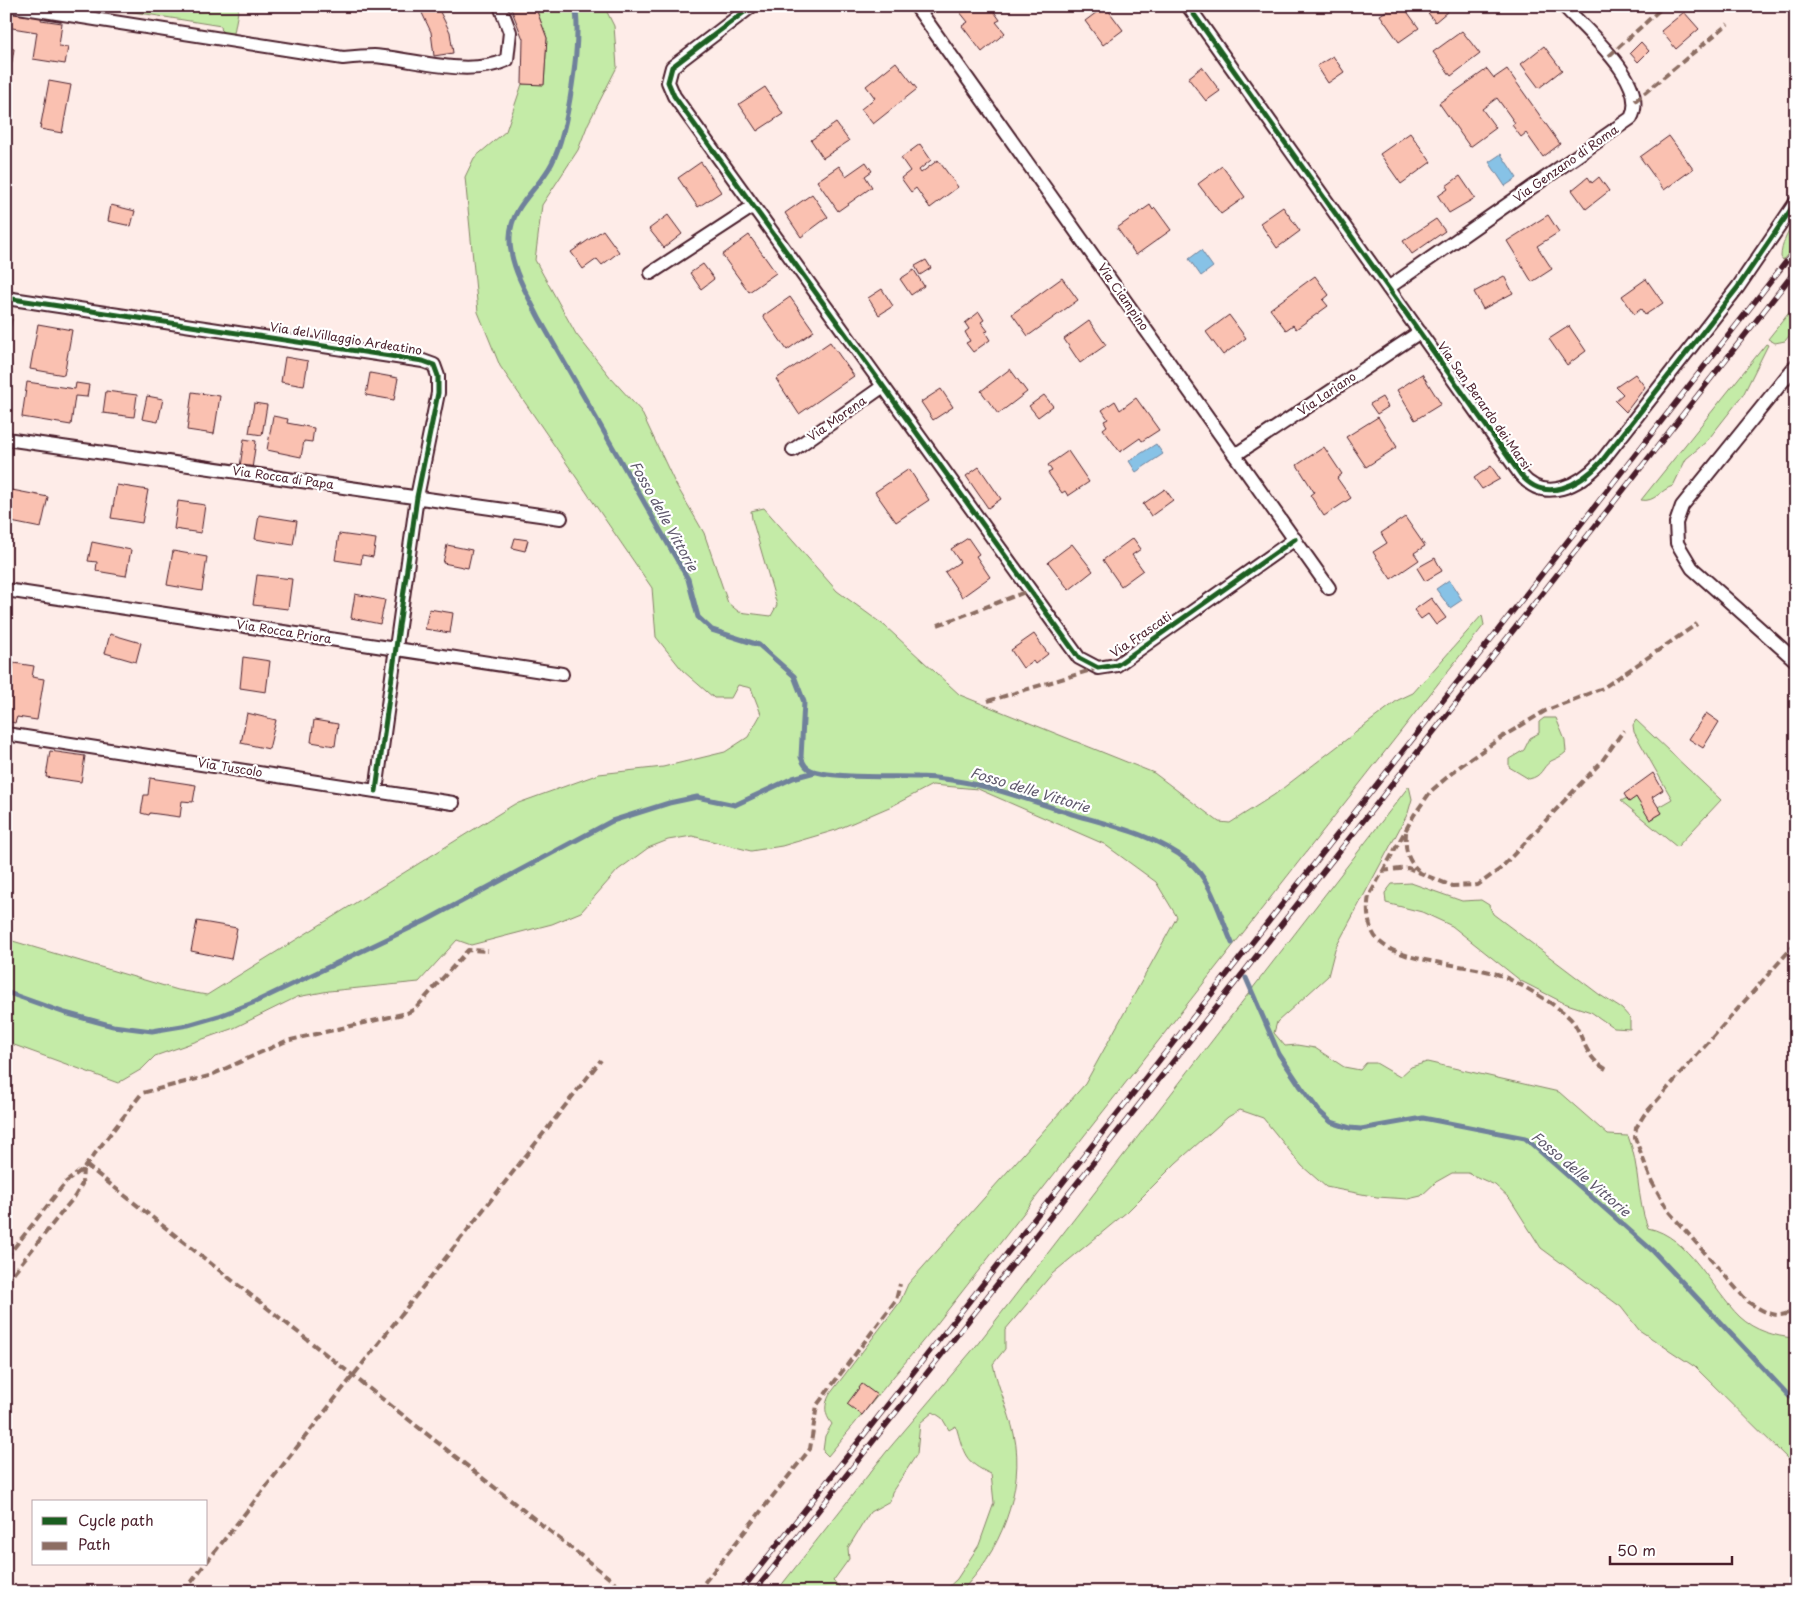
<svg xmlns="http://www.w3.org/2000/svg" width="1802" height="1598" font-family="'Playpen Sans',sans-serif">
<style>
.green{fill:#c4eba7;stroke:#878569}
.water{fill:#87c2e6;stroke:#6f819b}
.lines{fill:none;stroke-linecap:round;stroke-linejoin:round}
.stream{stroke:#6f819b;stroke-width:5}
.building{fill:#fac1b1;stroke:#4a1f2b}
.minor-casing{stroke:#4a1f2b;stroke-width:16}
.minor{stroke:#fff;stroke-width:12}
.rail-casing{stroke:#4a1f2b;stroke-width:5.5}
.rail{stroke:#fff;stroke-width:4;stroke-dasharray:11;stroke-linecap:butt}
.quiet{stroke:#8d6e63;stroke-width:4;stroke-dasharray:8 4;stroke-linecap:butt}
.cycleway-casing{stroke:#fff;stroke-width:8}
.cycleway{stroke:#1b5e20;stroke-width:5}
.labels{text-anchor:middle;stroke-width:4.5;stroke-linejoin:round;paint-order:stroke}
.street-label{font-size:12px;fill:#4a1f2b;stroke:#fff}
.water-label{font-size:14px;font-style:italic;fill:#5f586c;stroke:#fff}
</style>
<rect width="100%" height="100%" fill="#feece8"/>
<filter id="ink" filterUnits="userSpaceOnUse"><feTurbulence type="fractalNoise" baseFrequency=".02" numOctaves="2"/><feDisplacementMap in="SourceGraphic" scale="10" xChannelSelector="R" yChannelSelector="G"/><feConvolveMatrix kernelMatrix="1 2 1 2 8 2 1 2 1" color-interpolation-filters="sRGB"/></filter>
<g filter="url(#ink)">
<path class="green" d="M96,6H239L234,33L229,35L222,33L221,26Z
M535,6H604L614,26L617,67L588,124L578,150L542,205L535,260L576,334L611,378L641,411L674,481L704,533L728,603L739,612L771,616L777,605L752,519L751,511L764,508L837,591L885,626L960,695L1154,773L1219,822L1230,823L1274,795L1398,700L1413,693L1482,615L1484,625L936,1325L828,1456L823,1451L825,1436L832,1424C824,1414 824,1405 830,1394L900,1302L908,1284L1085,1084L1177,917L1156,882L1104,844L978,789L932,785L894,805L836,830L782,846L751,851L692,836L668,840L648,848L618,870L581,912L552,924L471,945L457,940L419,982L329,991L297,997L234,1028L155,1056L142,1069L118,1083L6,1042V939L178,990L207,995L513,805L599,774L663,767L725,752L748,737L761,714L751,688L738,685L731,698H714L683,671L656,637L652,588L500,366L478,312L465,177L474,158L506,131L522,84H544L547,38Z
M1796,220V244L1783,260L1781,257C1781,245 1788,231 1796,220Z
M1796,304V327L1785,341L1775,343L1768,339Z
M1766,344L1768,345L1743,395L1707,441L1686,459L1673,486C1661,489 1655,503 1641,500Z
M1544,718H1556L1565,740L1566,752C1561,757 1557,758 1551,761C1541,768 1543,776 1529,779L1509,767V759L1524,750L1530,738L1539,733V722Z
M1636,720L1721,800L1677,847L1621,801L1627,798L1629,802L1636,797L1651,820L1662,813L1658,807L1672,799L1634,732L1633,725Z
M1409,786L1412,799L1408,813L1335,949L1328,976L1277,1022L1274,1033L1285,1046L1297,1045L1315,1048L1344,1067L1360,1070L1366,1063H1376L1400,1077L1411,1067L1427,1062L1559,1092L1608,1135L1628,1136C1640,1165 1636,1198 1648,1228C1689,1236 1712,1290 1740,1317C1755,1331 1775,1336 1793,1338L1796,1336V1467L1695,1367L1639,1330L1621,1307L1541,1248L1510,1199L1495,1185L1468,1173H1452L1436,1182L1421,1196L1408,1199L1377,1197L1326,1187L1302,1166L1263,1118L1240,1110L1228,1117L1176,1163L1128,1211L1052,1274L1005,1330V1349L993,1364C998,1388 1009,1411 1014,1434C1026,1489 999,1555 960,1592H943L957,1579L979,1545L994,1503L991,1474C964,1462 964,1454 956,1426L949,1430L942,1418L933,1412L920,1423L917,1454L892,1492L890,1501L870,1512L848,1548L849,1559L833,1581L840,1587L850,1586L853,1592H776L887,1451L976,1346Z
M1411,883L1462,901L1481,900L1489,905L1493,914L1600,995L1622,1009L1630,1018V1029L1614,1028L1591,1012L1564,1003L1521,981L1452,926L1422,912L1386,903L1385,893L1392,884Z"/>
<path class="water" d="M1501,154L1517,178L1505,186L1489,162Z
M1201,250L1213,267L1201,276L1189,259Z
M1156,444L1163,454L1136,472L1129,461Z
M1449,580L1462,600L1450,608L1436,589Z"/>
<g class="lines">
<path class="stream" d="M575,6C582,39 568,132 552,163C539,189 511,205 510,237C509,265 527,294 539,318L688,579L698,617L712,630L759,645L794,676L804,702L801,757C803,762 804,766 809,769C826,779 896,776 918,777C972,778 1022,798 1072,814C1110,825 1156,835 1188,861C1212,880 1220,916 1232,943
M1246,978L1279,1054L1301,1087L1319,1111L1331,1122L1350,1128L1361,1129L1423,1118L1525,1138L1654,1252L1790,1397L1796,1396
M6,992L65,1013L113,1026L152,1031L188,1025L219,1016L255,1002L427,920L612,821L669,803L697,797L735,805L793,778L815,772"/>
</g>
<path class="building" d="M437,6L450,32L453,53L434,56L431,32L422,13Z
M510,6H535L547,38L544,85L522,84L523,39Z
M955,6H990L1000,20L996,22L1005,33L982,52L962,26L968,22Z
M1105,6L1123,30L1103,45L1085,21Z
M1394,6H1403L1419,28L1399,42L1380,15Z
M1423,6H1454L1435,22Z
M6,11L42,16L41,20L62,23L59,46L68,47L65,64L33,59L37,32L6,27Z
M1684,12L1699,29L1676,49L1661,31Z
M1462,31L1480,54L1451,76L1433,52Z
M1641,42L1649,51L1638,62L1630,53Z
M1544,46L1562,70L1539,88L1521,64Z
M6,47L14,49L6,99Z
M1333,56L1344,72L1328,83L1317,66Z
M896,62L917,89L873,124L861,109L875,98L866,86Z
M1202,67L1220,91L1206,101L1188,78Z
M1487,69L1494,78L1507,69L1560,144L1543,157L1526,133L1521,137L1512,125L1515,123L1497,98L1482,109L1496,128L1470,147L1439,103Z
M49,81L71,85L62,133L40,129Z
M765,87L783,114L757,131L739,104Z
M836,123L849,141L823,158L811,140Z
M1410,133L1431,162L1401,184L1380,154Z
M1669,136L1693,169L1664,190L1640,157Z
M920,144L931,160L919,170L921,173L938,160L958,187L930,208L916,188L911,192L901,178L910,171L901,158Z
M701,162L721,192L698,207L678,178Z
M866,162L872,171L865,176L872,187L838,211L817,181L839,166L846,176Z
M1222,166L1245,197L1221,214L1198,184Z
M1460,176L1475,198L1449,213L1438,196L1448,189L1446,186Z
M1588,177L1592,183L1599,177L1609,191L1586,209L1572,190Z
M812,194L828,217L801,237L785,213Z
M111,205L135,211L131,226L108,221Z
M1150,205L1153,210L1155,208L1171,230L1136,255L1117,228Z
M1283,207L1300,231L1277,248L1260,223Z
M668,215L682,234L664,248L649,229Z
M1548,215L1559,232L1537,246L1552,269L1532,282L1507,241Z
M1436,219L1445,231L1412,254L1403,241Z
M603,230L619,252L602,265L597,259L583,269L571,252Z
M749,235L776,273L749,292L722,255Z
M926,260L931,268L920,275L915,266Z
M703,264L714,279L701,289L690,273Z
M914,270L924,286L911,295L900,279Z
M1315,276L1329,295L1323,300L1328,306L1296,329L1293,325L1286,330L1270,309Z
M1504,276L1513,293L1483,309L1474,292Z
M1062,278L1078,300L1028,336L1012,314Z
M1646,279L1663,303L1645,315L1641,309L1634,314L1622,296Z
M882,289L893,306L879,315L868,298Z
M790,297L814,331L787,350L763,316Z
M979,312L984,320L981,322L988,331L985,332L990,340L973,352L966,343L970,341L965,332L969,329L965,323Z
M1229,315L1246,338L1223,355L1206,332Z
M6,318L12,319L6,353Z
M1089,321L1106,345L1080,363L1064,339Z
M38,324L72,330L64,375L30,369Z
M1569,326L1586,351L1567,365L1549,339Z
M830,342L854,376L799,414L776,379Z
M285,357L308,361L304,386L281,382Z
M1010,369L1027,392L998,414L981,391Z
M370,373L398,378L394,400L366,395Z
M1422,374L1441,404L1415,420L1397,390Z
M1635,374L1645,387L1626,412L1615,401L1623,394L1616,387Z
M27,382L75,389L76,383L89,385L87,397L75,396L71,425L22,417Z
M941,389L953,407L933,420L921,402Z
M106,391L137,395L134,417L103,413Z
M192,392L220,396L214,434L187,430Z
M1044,395L1053,406L1038,417L1029,406Z
M147,396L163,399L158,422L142,419Z
M1382,397L1388,407L1377,414L1370,404Z
M1136,398L1159,430L1142,441L1140,438L1120,452L1103,429L1107,426L1104,421L1108,419L1102,410L1115,401L1120,410Z
M254,403L267,405L262,435L249,433Z
M273,416L288,419L287,423L314,428L312,442L304,441L301,457L267,450Z
M1378,417L1397,447L1366,467L1346,437Z
M244,439L256,441L252,469L240,467Z
M1324,447L1342,474L1337,478L1351,498L1324,516L1310,495L1314,492L1297,465Z
M1068,451L1089,482L1068,496L1065,491L1062,493L1048,473L1052,471L1048,465Z
M1491,466L1500,479L1482,489L1474,478Z
M979,467L1001,499L988,508L966,476Z
M909,469L929,500L896,522L875,492Z
M117,485L148,490L142,523L111,518Z
M1165,489L1173,500L1151,516L1143,504Z
M12,490L48,497L41,528L6,521Z
M178,501L205,505L201,533L174,529Z
M259,515L297,521L293,545L255,539Z
M1405,517L1425,546L1414,553L1419,560L1391,579L1373,552L1387,543L1381,533Z
M339,534L376,539L373,557L362,555L361,564L335,560Z
M515,538L528,540L525,551L512,548Z
M968,538L979,554L976,556L990,577L962,597L945,572L960,562L951,549Z
M1133,538L1141,549L1132,555L1143,570L1121,586L1103,560Z
M92,542L131,550L126,576L96,571L97,562L88,561Z
M1072,544L1093,571L1069,590L1048,562Z
M447,545L472,550L468,568L443,563Z
M173,551L207,557L202,591L167,585Z
M1435,558L1442,571L1425,581L1417,568Z
M257,575L292,579L288,609L253,605Z
M355,594L385,600L380,624L351,618Z
M1431,598L1446,618L1436,625L1428,614L1421,619L1414,610Z
M429,609L453,613L450,633L425,629Z
M110,634L141,643L136,662L105,653Z
M1034,634L1048,654L1035,664L1033,661L1023,668L1011,650Z
M243,657L270,661L266,692L240,688Z
M14,663L34,666L32,677L44,679L37,720L17,717L15,723L6,721V672L12,673Z
M247,713L276,720L269,749L241,743Z
M1706,713L1719,722L1703,748L1689,739Z
M314,720L338,724L335,746L311,742Z
M50,751L85,756L81,782L46,777Z
M1653,773L1663,790L1652,797L1662,813L1650,820L1636,797L1629,802L1624,794Z
M150,778L196,785L193,802L182,801L180,817L150,813L149,815L141,813L144,795H148Z
M197,921L237,928L231,959L191,951Z
M862,1384L877,1395L862,1415L847,1404Z"/>
<g class="lines">
<g class="minor-casing">
<path id="minor" d="M12,6L343,58C353,57 364,56 374,56C417,59 466,78 507,60L510,32L500,6
M752,6L672,67L668,82L674,96L1079,658L1098,668L1117,665L1295,539
M916,6L1329,588
M1188,6L1521,475C1545,504 1580,485 1601,462L1738,287L1796,202
M651,273L752,207
M1388,288L1631,118C1650,83 1586,31 1564,6
M6,298L423,361L434,365L438,376V393L417,497L376,791
M1796,365L1682,506L1676,523L1677,543L1692,568L1796,661
M6,439L561,518
M793,450L882,387
M1235,455L1420,332
M6,590L562,674
M6,734L453,803"/>
</g>
<use href="#minor" class="minor"/>
<g class="rail-casing">
<path id="rail" d="M740,1592L1441,703L1796,249
M754,1592L1450,711L1796,270"/>
</g>
<use href="#rail" class="rail"/>
<path class="quiet" d="M1570,12L1577,6
M1609,56L1664,6
M1635,101L1728,24
M938,625L1028,591
M988,701L1098,668
M1406,832C1405,847 1406,859 1418,870
M1382,871L1408,868L1452,886L1478,885L1500,869L1602,761L1624,730
M1796,943L1644,1115L1636,1128L1635,1138L1652,1182L1669,1212L1748,1302C1764,1312 1781,1323 1796,1307
M1606,1069C1586,1058 1585,1041 1574,1023C1565,1009 1515,980 1497,974C1467,964 1403,963 1380,942C1368,932 1366,910 1369,896L1414,815L1431,791L1459,767L1502,737L1545,711L1603,688L1697,624
M86,1165L627,1592
M6,1258L66,1182L83,1169L142,1093L209,1076L286,1041L407,1013L415,1009L468,950L488,951
M6,1282L75,1196L82,1184L83,1169
M206,1563L601,1060
M184,1592L205,1564
M697,1592L810,1449L817,1405L896,1300L900,1284"/>
<g class="cycleway-casing">
<path id="cycleway" d="M752,6L672,67L668,82L674,96L1079,658L1098,668L1117,665L1295,539
M1188,6L1521,475C1545,504 1580,485 1601,462L1738,287L1796,202
M6,298L423,361L434,365L438,376V393L417,497L376,791"/>
</g>
<use href="#cycleway" class="cycleway"/>
</g>
</g>
<g class="labels">
<g class="street-label">
<text transform="translate(1566 164) rotate(-35)" y="4">Via Genzano di Roma</text>
<text transform="translate(1123 297) rotate(55)" y="4">Via Ciampino</text>
<text transform="translate(346 339) rotate(9)" y="4">Via del Villaggio Ardeatino</text>
<text transform="translate(1327 394) rotate(-34)" y="4">Via Lariano</text>
<text transform="translate(1484 406) rotate(55)" y="4">Via San Berardo dei Marsi</text>
<text transform="translate(837 419) rotate(-35)" y="4">Via Morena</text>
<text transform="translate(283 478) rotate(8)" y="4">Via Rocca di Papa</text>
<text transform="translate(284 632) rotate(9)" y="4">Via Rocca Priora</text>
<text transform="translate(1141 635) rotate(-34)" y="4">Via Frascati</text>
<text transform="translate(230 768) rotate(9)" y="4">Via Tuscolo</text>
</g>
<g class="water-label">
<text transform="translate(664 516) rotate(61)" y="5">Fosso delle Vittorie</text>
<text transform="translate(1030 790) rotate(17)" y="5">Fosso delle Vittorie</text>
<text transform="translate(1581 1174) rotate(40)" y="5">Fosso delle Vittorie</text>
</g>
</g>
<rect width="1802" height="1598" fill="none" stroke="#fff" stroke-width="25"/>
<rect x="12" y="12" width="1777" height="1573" fill="none" stroke="#4a1f2b" stroke-width="2" filter="url(#ink)"/>
<rect x="32" y="1500" width="175" height="65" fill="#ffffff" stroke="#b7a5aa"/>
<rect x="42" y="1517" width="25" height="8" fill="#1b5e20" stroke="#b7a5aa"/>
<text x="78" y="1526" font-size="15" fill="#4a1f2b">Cycle path</text>
<rect x="42" y="1542" width="25" height="8" fill="#8d6e63" stroke="#b7a5aa"/>
<text x="78" y="1550" font-size="15" fill="#4a1f2b">Path</text>
<path d="M1610 1556v8h122v-8" fill="none" stroke="#4a1f2b" stroke-width="2.5"/>
<text x="1617" y="1556" font-size="15" fill="#4a1f2b" stroke="#ffffff" stroke-width="4" paint-order="stroke">50 m</text>
</svg>
